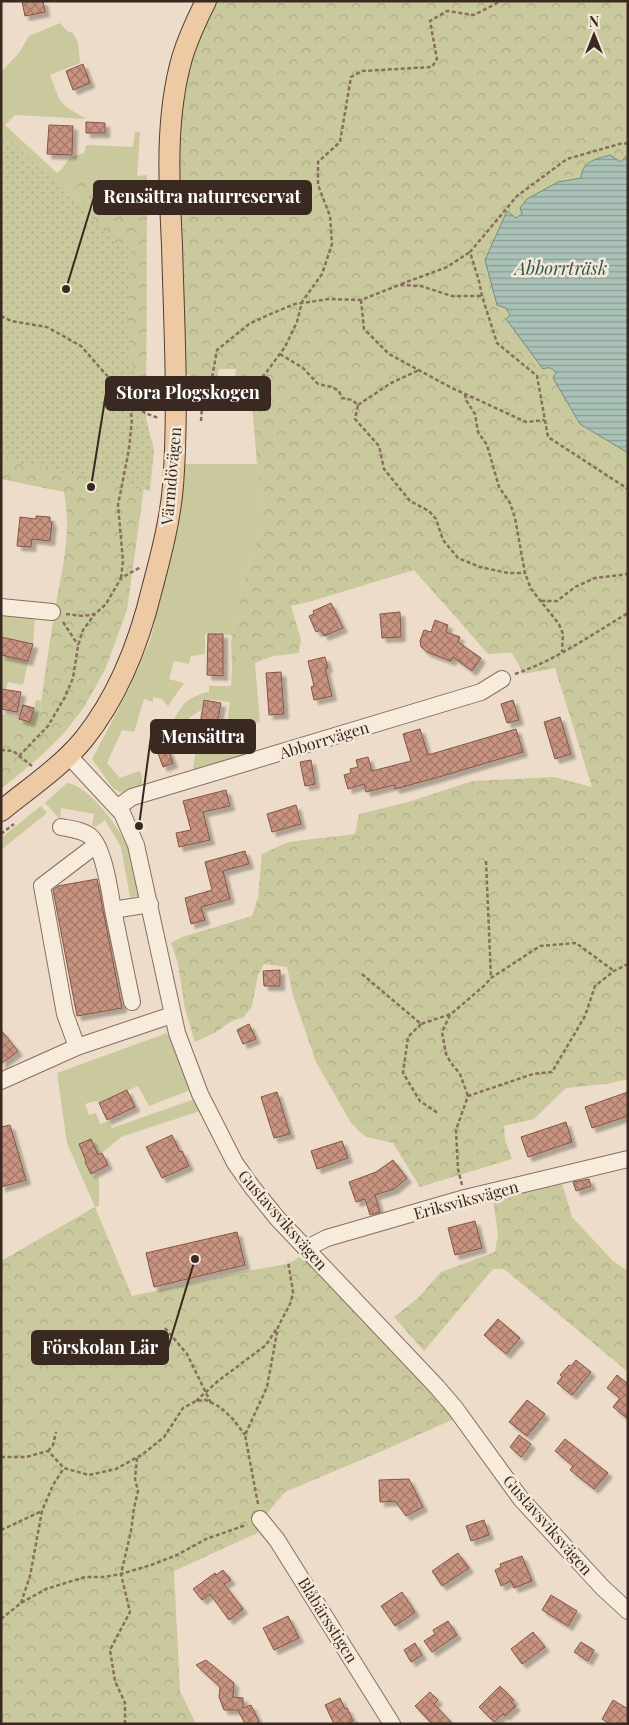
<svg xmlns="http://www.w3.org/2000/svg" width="629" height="1725" font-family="'Playfair Display',serif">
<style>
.grass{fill:#cac89d}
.forest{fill:url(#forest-crowns)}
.park{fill:url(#park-dots)}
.water{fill:url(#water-rules);stroke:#708f82}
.building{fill:url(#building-cross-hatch);stroke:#865545;filter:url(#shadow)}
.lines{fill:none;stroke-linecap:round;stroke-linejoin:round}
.minor-casing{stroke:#886e5e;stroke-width:18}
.major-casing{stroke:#563d32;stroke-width:22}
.path{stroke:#886e5e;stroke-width:2.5;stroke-dasharray:4 2.5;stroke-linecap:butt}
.minor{stroke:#f7ebdc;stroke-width:16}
.major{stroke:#edcaa4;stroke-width:20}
.labels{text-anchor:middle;stroke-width:5;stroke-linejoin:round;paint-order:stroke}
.street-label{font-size:16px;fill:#392921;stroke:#f4e8d8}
.water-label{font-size:18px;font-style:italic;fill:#31584f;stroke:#f4e8d8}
.leader{fill:none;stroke:#392921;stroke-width:2}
.callout-dot{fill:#392921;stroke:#f4e8d8;stroke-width:2}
.callout{fill:#392921;stroke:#392921;stroke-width:2}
.callout-label{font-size:18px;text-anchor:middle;font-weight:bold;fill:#fff}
</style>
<defs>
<pattern id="forest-crowns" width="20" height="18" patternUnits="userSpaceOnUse" patternTransform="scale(1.25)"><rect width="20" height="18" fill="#cac89d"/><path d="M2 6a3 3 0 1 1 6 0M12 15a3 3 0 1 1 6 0" fill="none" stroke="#aeac87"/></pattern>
<pattern id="park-dots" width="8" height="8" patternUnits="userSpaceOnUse" patternTransform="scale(1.25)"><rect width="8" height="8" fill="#cac89d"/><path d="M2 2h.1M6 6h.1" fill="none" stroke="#aeac87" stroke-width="1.8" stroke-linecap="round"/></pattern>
<pattern id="water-rules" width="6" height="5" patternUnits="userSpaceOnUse" patternTransform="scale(1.25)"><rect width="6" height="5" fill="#a9c1b6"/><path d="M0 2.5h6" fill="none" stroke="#8b9d94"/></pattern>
<pattern id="building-cross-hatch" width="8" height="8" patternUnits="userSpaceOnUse" patternTransform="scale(1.25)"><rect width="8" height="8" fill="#c89381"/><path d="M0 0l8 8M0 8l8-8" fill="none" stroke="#a37869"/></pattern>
<filter id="shadow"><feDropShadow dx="4.5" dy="4.5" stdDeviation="1" flood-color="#0004"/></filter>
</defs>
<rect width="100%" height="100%" fill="#ecdcc9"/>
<path class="grass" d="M60,23L67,31L73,33L78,43L80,63L50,75L59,99L66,107L86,119L15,115L5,125L57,173C63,169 64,165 68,160C72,156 79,155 84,153L86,145L133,147L135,132H140L137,177L66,184L92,218L44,248L1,224V72L19,53L29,36Z
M183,464H257L263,515L234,617L232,635L205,634V654L191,656L189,664L174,661L169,679L184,683L168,706L162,699L153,697V702L144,699L134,732L122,730L107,763L120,778L139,771C143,775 142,780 142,786L121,793L113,788L92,759L130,687L151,638L171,550Z
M1,614L35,618L33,644L1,637Z
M1,655L28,662L23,685L8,682L6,689H1Z
M255,663L260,722L242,725L248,744L252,743L256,754L193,771L196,747L223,751L230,702L204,699L201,710L190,717L186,730L175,751L171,743L168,749L160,752L158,749C166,736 175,714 184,704C188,699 203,692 209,692V686H231L232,666Z
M36,700L41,701L37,735L1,730V714L20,717V719L30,722Z
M67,783C89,785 122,831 129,850C134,865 136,881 139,896L130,897L121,847L105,820L95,827L92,825L94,814L61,808L60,819L45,803Z
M41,806L47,813L1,850V838Z
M167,1033L190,1090L149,1106L138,1086L99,1103L96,1101L85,1104L89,1115L96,1113L100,1124L109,1121L112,1128L195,1099L200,1111L121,1137L102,1153L85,1162L91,1174L99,1179V1206L95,1207L67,1143L57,1073Z"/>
<path class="forest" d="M215,1H628V157L626,156L621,162L574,180L515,218L507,211L506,308L511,315L506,319L548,367L553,368L556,373L580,424L628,453V1079L606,1084L566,1088L534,1119L504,1126L505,1140L512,1159L420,1187L393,1143L366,1137L351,1123L316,1062L293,995L287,967L264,964L258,975L252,1006L243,1018L233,1020L216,1032L195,1042L185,1009L178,964L171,943L182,937L252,916L258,897L262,854L288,842L355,834L359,814L405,803L473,781L554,777L592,787L555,668L524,674L512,653L488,654L414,570L312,601L291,606L301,640L299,653L273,656L249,665L232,666L231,645L234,617L263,515L257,464L252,403L233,391L236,369H219L216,386L201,383L184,372L181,277L179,132L185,82L200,38Z
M147,175L146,473L127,610L105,670L84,707L65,732L42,755L1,789V730L37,735C42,693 48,651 55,610C62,569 72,533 64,492L1,479V224L44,248L92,218L66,184Z
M562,1183L572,1217L613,1261L628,1271V1372L504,1269H493L424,1351L394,1317L417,1299L441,1272L495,1252L498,1235L493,1198Z
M95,1207L132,1296L246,1271L288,1264L301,1256L306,1257L428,1387L454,1419L382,1451L285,1492L268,1512L259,1532L174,1571L180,1691L196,1724H1V1261Z"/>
<path class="park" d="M1,132L118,244L132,246L127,333L139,393L154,449L150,491L1,459Z"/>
<path class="water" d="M610,155L621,162L626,156L628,157V453L580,424L553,378L556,373C552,367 549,367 543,369L506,319L510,315L506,308L497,305L485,260L507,211L516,218L522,214L520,208L527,199L558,182L581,178C582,161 596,159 610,155Z"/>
<path class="building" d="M22,1H43L45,12L25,16Z
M83,64L90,83L73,90L66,71Z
M86,122L105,123V133H86Z
M49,125L73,126L72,155L47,154Z
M36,516L50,517V522H52L50,541L32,539L31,547L17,546L20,517L36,519Z
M331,603L343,628L324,636L321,630L316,632L309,616L314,614L313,611Z
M400,612L401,637L382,638L380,614Z
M435,620L448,625L446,632L460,637L458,642L481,658L472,671L453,657L451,661L427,652L421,647L420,641L424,630L431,632Z
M208,634H223V676L207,675Z
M1,637L33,644L28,661L1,655Z
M325,657L328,668H325L332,696L314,700L311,687L314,686L308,661Z
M281,672L284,714L269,715L266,673Z
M1,689L21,692L17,712L1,709Z
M204,700L221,703L213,745L197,742Z
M513,700L519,720L507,723L501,704Z
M23,705L34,708L30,722L19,719Z
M560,717L571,754L555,759L544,722Z
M420,729L428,755L516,729L523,752L432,779L395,789L394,785L366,792L364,784L348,789L344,775L351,773L350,769L358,767L356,760L368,757L372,771L411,761L403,734Z
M168,749L173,763L163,767L158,753Z
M311,760L315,784L305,786L300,762Z
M226,790L230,806L203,812L210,840L179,847L176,833L191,830L183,801Z
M296,805L301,824L272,832L267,814Z
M245,851L249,864L223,871L230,899L201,907L205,920L191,924L185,898L212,890L205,862Z
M97,879L122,1008L77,1016L53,890L58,886Z
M280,970V986H264L263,971Z
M249,1024L256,1039L243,1044L237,1030Z
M1,1030L18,1051L1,1064Z
M127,1090L135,1107L107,1120L99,1103Z
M277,1092L290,1134L274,1138L261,1097Z
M628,1092V1116L592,1128L585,1107Z
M566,1122L572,1142L528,1157L521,1137Z
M10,1125L26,1180L1,1187V1127Z
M172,1135L180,1152L182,1151L189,1166L162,1178L146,1147Z
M91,1139L98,1155L102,1153L108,1165L91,1174L85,1162L86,1161L79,1144Z
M342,1141L348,1158L317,1169L311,1151Z
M393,1160L407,1178L394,1189L375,1195L380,1212L370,1215L365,1199L356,1202L349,1182L376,1172Z
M589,1179L591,1186L576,1191L573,1182Z
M475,1221L482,1248L455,1255L448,1228Z
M237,1232L245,1265L154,1287L146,1253Z
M498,1319L520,1338L506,1354L484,1335Z
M576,1360L591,1372L572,1395L557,1383L562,1377L560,1375L569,1365L571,1366Z
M617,1375L628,1384V1419L613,1407L620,1398L607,1388Z
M527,1400L545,1414L527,1436L509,1422Z
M519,1435L531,1444L521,1457L510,1447Z
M565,1439L608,1473L594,1489L570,1470L573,1466L555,1451Z
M409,1479L423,1507L406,1516L395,1501L380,1502L379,1480Z
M484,1520L489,1535L471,1541L466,1526Z
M458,1553L469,1568L442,1586L432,1571Z
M522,1556L532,1581L514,1588L511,1581L501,1586L495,1570L501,1567L500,1564Z
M223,1570L231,1580L224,1584L243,1609L229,1620L210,1594L202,1600L193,1589L215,1573L216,1575Z
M402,1592L415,1612L395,1626L381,1606Z
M551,1595L577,1611L568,1626L542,1610Z
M288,1616L299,1638L274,1650L263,1628Z
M448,1621L457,1635L432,1652L424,1641L435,1634L433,1630Z
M533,1632L545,1647L522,1664L511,1649Z
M581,1642L594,1650L588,1661L574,1652Z
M415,1643L422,1655L411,1662L404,1650Z
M206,1660L234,1683L233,1697L243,1698V1708L251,1705L260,1724H245L238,1710H224L219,1697L220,1687L196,1665Z
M500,1686L514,1700L511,1702L516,1706L505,1716L503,1714L494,1722L479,1707Z
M430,1692L438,1700L434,1704L453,1724H432L415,1706Z
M340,1698L345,1709L347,1708L353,1721L347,1724H334L325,1705Z
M613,1700L628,1709V1724H610L602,1719Z"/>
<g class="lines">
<g class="minor-casing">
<path id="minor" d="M1,607L52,612
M69,756L122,813L136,845L177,1033L200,1094L235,1163L252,1187L277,1218L437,1387L455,1408L521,1499L603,1588L628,1611
M117,808L132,797L149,792L481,692L502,679
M61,827C71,829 82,830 90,836C104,847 110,893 113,910L150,904
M113,910L132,1002
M77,1047L65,1014L42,886L96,845
M1,1081L77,1047L172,1015
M307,1248L327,1238L465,1198L628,1159
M260,1519L277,1540L392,1724"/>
</g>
<g class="major-casing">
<path id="major" d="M1,811C29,788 61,767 84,739C119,695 139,643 152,589C161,555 170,521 173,486C179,406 174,325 172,245C169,183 165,118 182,58C188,38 197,19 206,1"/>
</g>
<path class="path" d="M628,144L623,143L567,159L517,196L470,252L479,281L482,296L497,343L537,376L548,437L628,489
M401,284L447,267L470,252
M361,300L364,329L389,354L450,387L526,422L544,420
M1,316L11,321L47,327L81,346L116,386L145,413L158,418
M280,354L303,368L318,384L332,387L339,391L342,398L352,400L358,405L355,419L379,446L384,469L410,501L429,511L436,519L443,540L458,558L480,567L508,573H525
M465,394L466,400L475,414L478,432L487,445L499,487L510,503L515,518L525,573L531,589L559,624L563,634L562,652
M358,405L391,383L419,370
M202,408L219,409L239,400L265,374L285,347L297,322L302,302L322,274L332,244L330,216L318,185V162L340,142L351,77L362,71L432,67L437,59L430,21L447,11L474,15L501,1
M201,421L202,408L212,378L217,350L249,324L268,315L295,304L329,299L361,300L399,285L421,286L452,296H482
M121,578L123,561L118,505L129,449L132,419L128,399
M541,601H557L575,587L595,578L628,574
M66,614L83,616L95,614L106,604L121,578L141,567
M63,622L78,645
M515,674C556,660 591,635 628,613
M1,750L13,751L32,766
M19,756L48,726L65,697L73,678L78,646L83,630L95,614
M1,834L14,824
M486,861L491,978
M362,974L421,1024L451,1014L485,985L491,978L540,946L576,943L614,971
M450,1015L442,1032L446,1054L451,1063L460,1074L468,1096
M421,1024L408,1037L403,1073L420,1101L439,1114
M462,1185L458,1169L456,1130L468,1096L533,1074L552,1072L585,1016L595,986L614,971L628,964
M165,1328L187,1354L211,1403
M196,1401L218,1381L266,1345L277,1328
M48,1451L53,1445L56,1432
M1,1457H26L48,1451L64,1468L89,1475L116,1469L143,1454L164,1437L183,1408L196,1401L206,1400L220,1407L233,1419L245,1435
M258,1504L245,1435L267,1387L278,1327L291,1302L293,1292L288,1261
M1,1530L42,1511
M21,1603L30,1576L42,1511L53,1485L64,1468
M1,1619L21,1603L46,1589L85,1577H104L121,1574L151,1565L177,1555L206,1539L246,1525
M125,1724V1703L115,1681L110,1650L130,1612L121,1574L131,1531L134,1508L138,1491L135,1479L137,1458"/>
<use href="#minor" class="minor"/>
<use href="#major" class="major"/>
</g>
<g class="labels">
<g class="street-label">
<text transform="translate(171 476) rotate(-85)" y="6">Värmdövägen</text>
<text transform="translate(324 740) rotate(-17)" y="6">Abborrvägen</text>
<text transform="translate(466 1200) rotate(-15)" y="6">Eriksviksvägen</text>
<text transform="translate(283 1220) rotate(49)" y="6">Gustavsviksvägen</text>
<text transform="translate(548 1525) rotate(49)" y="6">Gustavsviksvägen</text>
<text transform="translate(328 1620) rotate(58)" y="6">Blåbärsstigen</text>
</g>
<g class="water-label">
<text x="561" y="275">Abborrträsk</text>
</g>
</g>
<path class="leader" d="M66 289L94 197M91 487L106 393M139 826L151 736M195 1259L168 1348"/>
<g class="callout-dot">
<circle cx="66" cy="289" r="5"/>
<circle cx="91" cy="487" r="5"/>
<circle cx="139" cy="826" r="5"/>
<circle cx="195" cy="1259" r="5"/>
</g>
<g class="callout">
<rect x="94" y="181" width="217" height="33" rx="5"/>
<rect x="106" y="377" width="164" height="33" rx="5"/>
<rect x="151" y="720" width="104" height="33" rx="5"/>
<rect x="32" y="1331" width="136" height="33" rx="5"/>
</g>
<g class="callout-label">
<text x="202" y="203">Rensättra naturreservat</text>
<text x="188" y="399">Stora Plogskogen</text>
<text x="203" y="743">Mensättra</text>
<text x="100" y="1354">Förskolan Lär</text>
</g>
<rect width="629" height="1725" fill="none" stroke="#392921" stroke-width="5"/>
<g transform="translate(594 35)" stroke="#f4e8d8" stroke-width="4" paint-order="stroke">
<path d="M0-4L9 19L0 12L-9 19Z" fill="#392921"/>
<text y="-8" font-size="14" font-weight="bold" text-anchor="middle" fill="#392921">N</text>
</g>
</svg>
